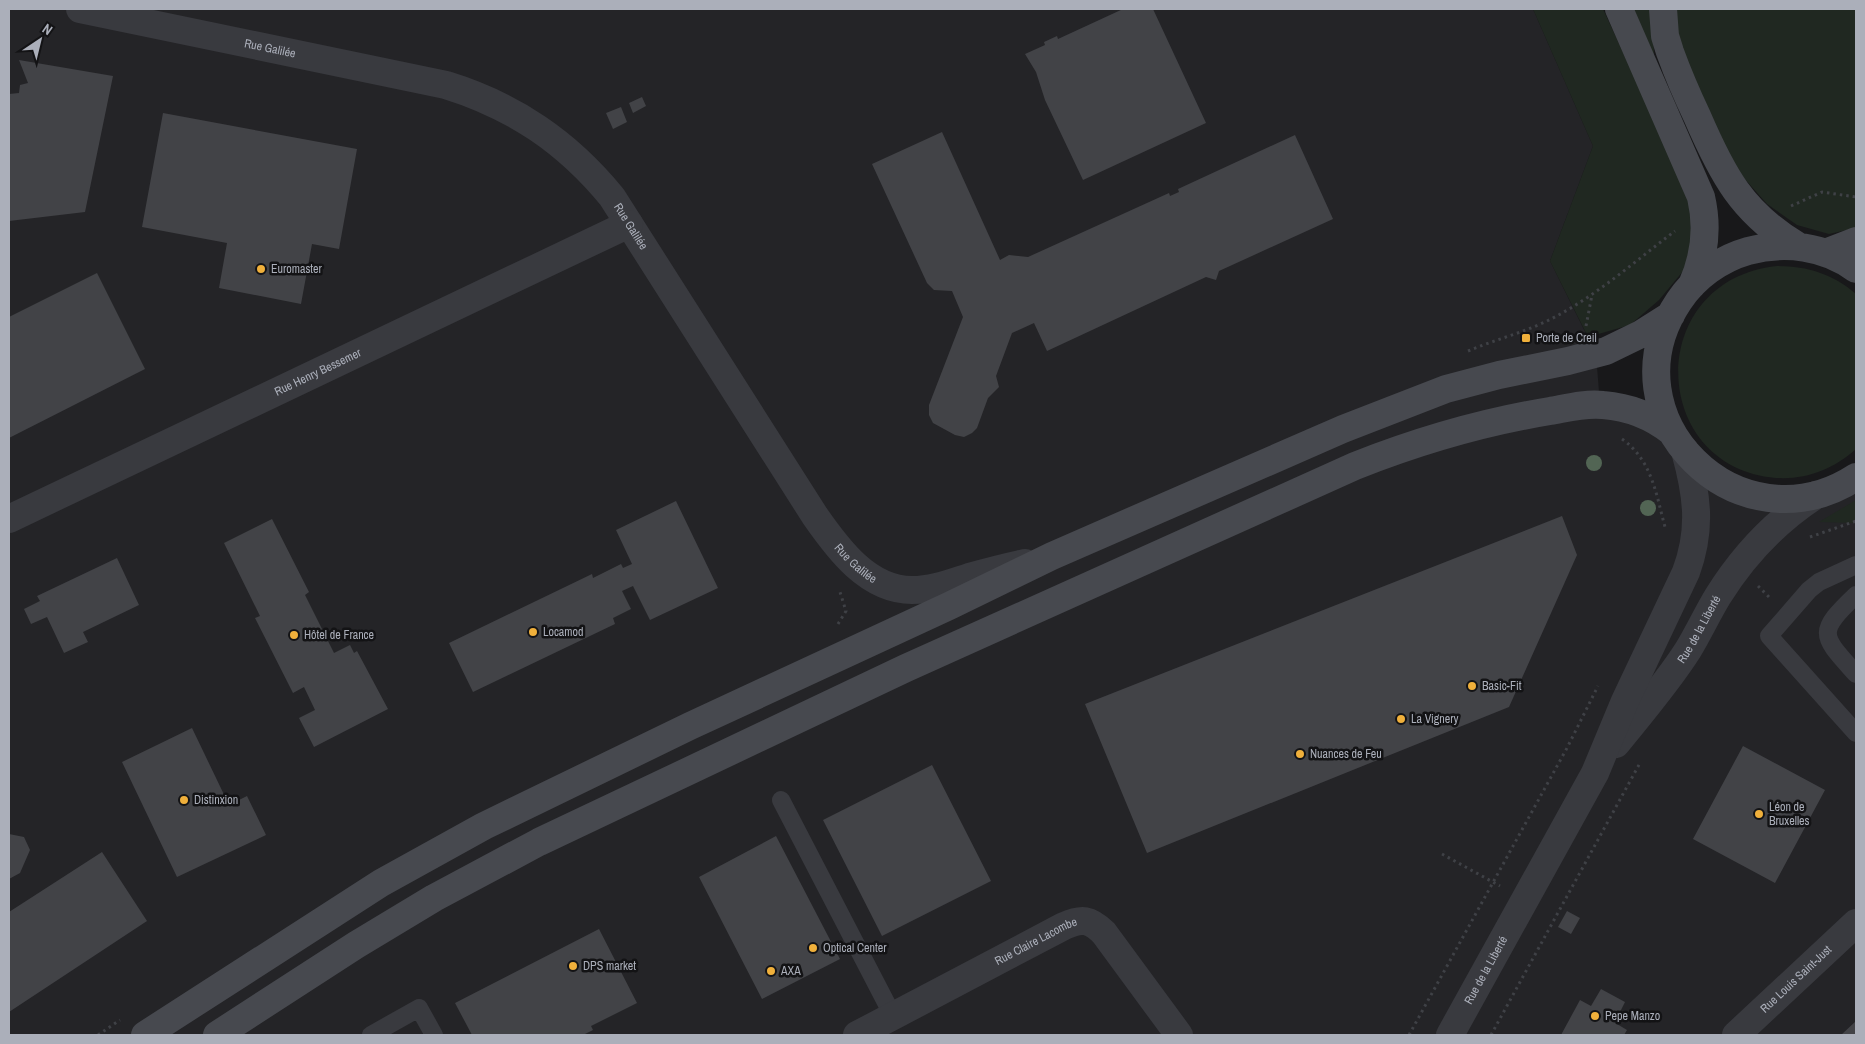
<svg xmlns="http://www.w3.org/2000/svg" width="1865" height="1044" font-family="'Archivo Narrow',sans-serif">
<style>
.built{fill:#242427}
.green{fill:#202821}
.building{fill:#424347}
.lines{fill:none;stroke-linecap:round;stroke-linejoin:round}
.path{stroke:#3f4146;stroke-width:3;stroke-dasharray:2.5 4;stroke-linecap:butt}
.lane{stroke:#393a3f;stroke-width:18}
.street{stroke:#393a3f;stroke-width:28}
.secondary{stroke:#47494f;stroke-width:28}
.tree{fill:#526554}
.poi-dot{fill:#f0b03b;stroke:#131315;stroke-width:2}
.labels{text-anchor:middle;stroke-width:5;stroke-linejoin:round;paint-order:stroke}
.street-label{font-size:12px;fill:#abafba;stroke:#131315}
.poi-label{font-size:12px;fill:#abafba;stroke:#131315;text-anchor:start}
</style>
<rect width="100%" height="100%" fill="#18181a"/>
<path class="built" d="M9,9H1533L1593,146L1550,261L1596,354L1600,404L1617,407L1744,493L1856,477V1035H9Z"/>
<path class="green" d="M1533,9H1603L1688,193L1695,239L1684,270L1659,300L1630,325L1588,337L1550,261L1593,146Z
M1632,9H1653L1654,58Z
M1674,9H1856V228L1829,234L1797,225L1767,204L1728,160L1685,63L1676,28Z
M1777,266C1807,266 1833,274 1856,294V449C1834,469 1806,480 1776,478C1647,467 1644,280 1777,266Z
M1856,500V523L1819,522Z"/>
<path class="building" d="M1123,9H1153L1206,123L1083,180L1045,100L1036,72L1025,54L1045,45L1044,42L1057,36L1058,39Z
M19,60L113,76L85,212L9,221V94L19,93L20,85L28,83Z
M642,97L646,106L633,113L629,103Z
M621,107L627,122L613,129L606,113Z
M163,113L357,149L339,249L312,244L301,304L219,288L227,243L142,227Z
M942,132L1000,260L1009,255L1028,257L1169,193L1170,196L1179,192L1178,189L1295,135L1333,219L1219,271L1216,280L1206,277L1047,351L1034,323L1012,333L996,376L999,387L988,398L977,428L972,433L964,437L955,435L933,423L929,415V405L963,317L952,291L934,290L927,283L872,164Z
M97,273L145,369L9,438V317Z
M676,501L718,588L650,620L633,586L622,591L631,609L613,618L615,624L473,692L449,643L592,574L593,578L621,564L623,568L632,564L616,530Z
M1562,516L1577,555L1509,707L1147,853L1085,704Z
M272,519L309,592L305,595L334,653L350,645L354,653L357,651L388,709L314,747L299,718L315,710L304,687L293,693L255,618L260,616L224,543Z
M117,558L139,605L83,632L88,642L64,653L47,617L31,624L24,609L40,601L37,596Z
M192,728L229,805L247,796L266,835L177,877L122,762Z
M1743,746L1825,790L1775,883L1693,839Z
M932,765L991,881L882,936L823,820Z
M9,834L24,837L30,850L20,873L9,879Z
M776,836L840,959L762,999L699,877Z
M102,852L147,921L9,1012V912Z
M1567,911L1580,918L1571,934L1558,927Z
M599,929L637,1003L591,1026L593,1030L583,1035H472L455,1003Z
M1601,989L1625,1002L1616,1020L1618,1022L1617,1024L1627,1030L1624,1035H1561L1580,1000L1591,1006Z
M1856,1021V1035H1841Z"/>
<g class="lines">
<path class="path" d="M1791,206L1822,192L1856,197
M1586,326L1592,295
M1468,351C1494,340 1522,333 1547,321C1594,298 1634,262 1675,231
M1622,439C1652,460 1656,494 1665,527
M1810,537L1856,521
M1758,586L1771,599
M838,624L846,611L840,592
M1442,854L1500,886
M98,1035L120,1020
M1409,1035L1567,748L1598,686
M1491,1035L1640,763"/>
<path class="lane" d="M1856,565L1819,582L1809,590L1769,636L1856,733
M1856,595C1816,633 1821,635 1856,674
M781,800L893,1016
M371,1035L419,1008L434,1035"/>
<g class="street">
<path id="s1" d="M80,9L446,85C514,106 567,142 612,197L815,516C838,549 868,590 912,590C932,590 950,583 969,577C987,572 1006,567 1025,563"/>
<path id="s2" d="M9,519L629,224"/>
<path id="s3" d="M1616,744C1641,713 1667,683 1688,650C1699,632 1707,614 1718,596C1743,556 1776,521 1816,495"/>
<path id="s4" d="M857,1035L1064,926C1082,918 1090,919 1104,933L1179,1035"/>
<path id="s5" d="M1450,1035L1595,773L1625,701L1686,572C1702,529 1697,494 1685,451"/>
<path id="s6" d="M1736,1035L1856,923"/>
</g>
<path class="secondary" d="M1619,9L1701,197C1708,227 1705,256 1692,285
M1663,9L1665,36L1670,52C1678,74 1687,95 1697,116C1722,174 1742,213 1798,246
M1825,253L1856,241
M1856,269C1825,246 1785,241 1748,251C1720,259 1695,277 1679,301C1601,417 1739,553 1856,477
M145,1035L381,883L484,826L690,726L949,606L1052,556L1343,429L1446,389L1499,375L1568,361L1606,351L1641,334L1671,315
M217,1035L356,945L434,898L539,842L906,668L1355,466C1418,441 1483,422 1550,411C1567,408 1585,403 1603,405C1629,407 1652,416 1672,432"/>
</g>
<g class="tree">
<circle cx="1594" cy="463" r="8"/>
<circle cx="1648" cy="508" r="8"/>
</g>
<g class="poi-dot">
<circle cx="261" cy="269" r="5"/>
<rect x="1521" y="333" width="10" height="10" rx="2.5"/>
<circle cx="533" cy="632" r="5"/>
<circle cx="294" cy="635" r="5"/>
<circle cx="1472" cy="686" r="5"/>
<circle cx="1401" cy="719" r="5"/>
<circle cx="1300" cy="754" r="5"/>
<circle cx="184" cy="800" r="5"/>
<circle cx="1759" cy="814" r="5"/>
<circle cx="813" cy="948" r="5"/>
<circle cx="573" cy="966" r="5"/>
<circle cx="771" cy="971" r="5"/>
<circle cx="1595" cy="1016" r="5"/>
</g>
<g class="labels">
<g class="street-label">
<text dy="4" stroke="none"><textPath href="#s1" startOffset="194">Rue Galilée</textPath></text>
<text dy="4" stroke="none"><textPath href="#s1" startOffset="612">Rue Galilée</textPath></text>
<text dy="4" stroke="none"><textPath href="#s2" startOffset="342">Rue Henry Bessemer</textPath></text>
<text dy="4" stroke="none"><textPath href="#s1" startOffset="1018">Rue Galilée</textPath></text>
<text dy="4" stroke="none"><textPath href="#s3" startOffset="142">Rue de la Liberté</textPath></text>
<text dy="4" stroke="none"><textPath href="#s4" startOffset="202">Rue Claire Lacombe</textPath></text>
<text dy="4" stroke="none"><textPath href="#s5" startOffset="74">Rue de la Liberté</textPath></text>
<text dy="4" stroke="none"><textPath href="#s6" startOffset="82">Rue Louis Saint-Just</textPath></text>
</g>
<g class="poi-label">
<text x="271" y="273">Euromaster</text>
<text x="1536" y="342">Porte de Creil</text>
<text x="543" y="636">Locamod</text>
<text x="304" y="639">Hôtel de France</text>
<text x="1482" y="690">Basic-Fit</text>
<text x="1411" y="723">La Vignery</text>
<text x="1310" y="758">Nuances de Feu</text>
<text x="194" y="804">Distinxion</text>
<text x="1769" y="811">Léon de<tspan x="1769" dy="14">Bruxelles</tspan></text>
<text x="823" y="952">Optical Center</text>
<text x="583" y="970">DPS market</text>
<text x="781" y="975">AXA</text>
<text x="1605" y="1020">Pepe Manzo</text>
</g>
</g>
<rect width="1865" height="1044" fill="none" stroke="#abafba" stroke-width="20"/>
<g transform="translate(40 40) rotate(35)" stroke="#131315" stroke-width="4" paint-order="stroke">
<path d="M0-4L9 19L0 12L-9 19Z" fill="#abafba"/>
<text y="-8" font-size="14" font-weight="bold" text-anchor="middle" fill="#abafba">N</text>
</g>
</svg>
